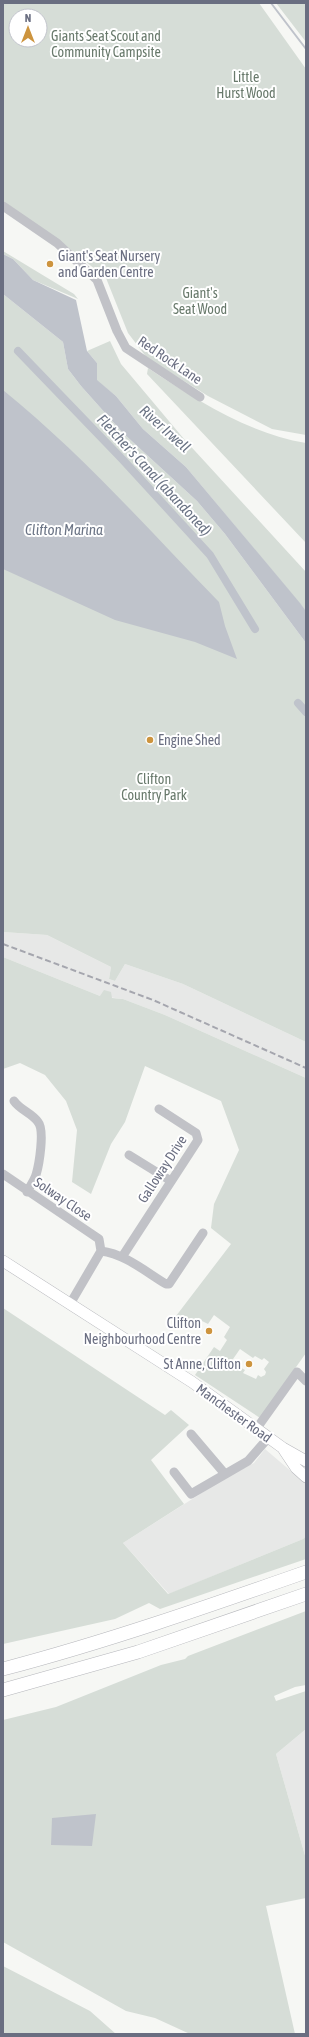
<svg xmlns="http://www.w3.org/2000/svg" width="309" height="2037" font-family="'Asap Condensed',sans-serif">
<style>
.built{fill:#e7e8e7}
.green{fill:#d6ddd7;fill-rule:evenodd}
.water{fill:#bfc3cb}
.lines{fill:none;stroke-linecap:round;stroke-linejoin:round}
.stream{stroke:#bfc3cb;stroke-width:2}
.canal{stroke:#bfc3cb;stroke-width:8}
.major-casing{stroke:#b7b8bd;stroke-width:12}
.highway-casing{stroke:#b6b7bc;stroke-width:14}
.minor{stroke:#c1c2c7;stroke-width:9}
.major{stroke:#fff;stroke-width:11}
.highway{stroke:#fff;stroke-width:13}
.rail{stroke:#a5a6ae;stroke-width:2;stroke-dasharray:6 3;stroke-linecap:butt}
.poi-dot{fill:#cd943e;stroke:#fff;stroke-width:1.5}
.labels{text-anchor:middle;stroke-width:4;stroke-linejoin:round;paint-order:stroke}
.park-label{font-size:14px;fill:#68796b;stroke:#fff}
.poi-label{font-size:14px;fill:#6a6e81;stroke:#fff;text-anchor:start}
.street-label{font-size:14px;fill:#6a6e81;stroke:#fff}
.water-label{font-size:15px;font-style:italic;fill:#6b7485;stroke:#fff}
</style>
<rect width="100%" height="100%" fill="#f6f7f4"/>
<path class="built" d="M3,932L47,935L111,967L109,979L115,981L125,964L183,984L306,1042V1078L165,1015L123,999L100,996L3,957Z
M265,1449L306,1484V1536L303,1539L169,1594L123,1543L230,1475L254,1463Z
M306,1729V1859L276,1754Z"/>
<path class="green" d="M3,3H259L306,69V435L272,429L208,396L147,358L128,333L106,278L65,245L3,201ZM16,16H40V40H16Z
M276,3H306V42Z
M3,251L74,294L78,299L33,280L13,259L3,254Z
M3,294L63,342L68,369L81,386L123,433L197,501L225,534L306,643V1042L183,984L125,964L115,981L109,979L111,967L47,935L3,932Z
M110,341L121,364L184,439L306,572V611L186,467L143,429L116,396L96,380L97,363L87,351Z
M148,368C196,400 248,433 306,443V543L147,374Z
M3,957L100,996L104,990L111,992L112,998L123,999L165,1015L306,1078V1353L260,1418L195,1375L214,1347L220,1351L227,1340L224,1337L230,1327L214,1315L208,1324L198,1319L192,1328L176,1316L231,1244L211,1228L214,1204L239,1150L221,1101L145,1066L125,1122L111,1144L91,1194L72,1182L77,1130L66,1101L45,1075L20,1063L3,1069ZM240,1349L253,1358L255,1356L262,1360L264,1358L269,1362L264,1369L266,1372L265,1375L261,1377L258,1375L256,1379L243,1373L245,1370L238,1366L235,1368L231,1366V1362Z
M3,1308L165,1415L171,1410L189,1425L151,1460L184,1504L123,1543L168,1594L303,1539L306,1536V1559L160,1609L149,1603L115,1619L3,1644Z
M306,1611V1685L295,1687L274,1696L276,1701L306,1691V1729L276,1754L306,1859V1898L266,1906L295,2034H190L155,2018L126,2011L3,1942V1720L56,1707L161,1665L185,1659L188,1656Z
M3,1966L90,2011L116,2034H3Z"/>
<path class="water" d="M3,254L13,259L33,280L76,300L87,351L97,363V380L116,396L143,429L186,467L300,603L306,611V643L225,534L197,501L123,433L81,386L68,369L63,342L3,294Z
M3,390C81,453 149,530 219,602L225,626L237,659L195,642L115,620L3,569Z
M96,1814L92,1846L51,1845L52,1818Z"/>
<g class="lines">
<path class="stream" d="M271,3L306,49"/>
<path class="canal" d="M18,351L123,460L210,555L255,629
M298,703L306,712"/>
<g class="major-casing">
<path id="major" d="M3,1261L192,1382L283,1448L306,1461
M284,1450L296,1468L306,1477"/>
</g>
<g class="highway-casing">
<path id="highway" d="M3,1669C106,1642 206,1607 306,1572
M3,1690L138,1652L306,1594"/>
</g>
<path class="minor" d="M3,206L57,243L97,280L117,331L126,348L200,397
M14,1101C20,1110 32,1113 38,1122C45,1130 39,1165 36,1175C34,1181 30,1186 27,1192
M129,1155L171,1181
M3,1174L99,1239L101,1251
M122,1257L198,1140L196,1133L159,1109
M70,1304L101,1251C125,1254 146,1272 166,1284H169L203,1233
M257,1428L297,1372L306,1381
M191,1434L225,1474
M174,1472L191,1494L248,1461L269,1437"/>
<use href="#major" class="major"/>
<use href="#highway" class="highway"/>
<path class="rail" d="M3,944L153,1000L306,1068"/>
</g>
<g class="poi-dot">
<circle cx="50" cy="264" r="4"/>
<circle cx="150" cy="740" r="4"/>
<circle cx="209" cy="1331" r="4"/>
<circle cx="249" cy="1364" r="4"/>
</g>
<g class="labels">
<g class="park-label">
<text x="106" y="41">Giants Seat Scout and<tspan x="106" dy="16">Community Campsite</tspan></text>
<text x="246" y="82">Little<tspan x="246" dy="16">Hurst Wood</tspan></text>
<text x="200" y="298">Giant's<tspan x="200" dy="16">Seat Wood</tspan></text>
<text x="154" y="784">Clifton<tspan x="154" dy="16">Country Park</tspan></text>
</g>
<g class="poi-label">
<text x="58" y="261">Giant's Seat Nursery<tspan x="58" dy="16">and Garden Centre</tspan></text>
<text x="158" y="745">Engine Shed</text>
<text x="201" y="1328" text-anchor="end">Clifton<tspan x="201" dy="16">Neighbourhood Centre</tspan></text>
<text x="241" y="1369" text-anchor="end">St Anne, Clifton</text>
</g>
<g class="street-label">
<text transform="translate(170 360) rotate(34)" y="5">Red Rock Lane</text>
<text transform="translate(162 1169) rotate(-57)" y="5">Galloway Drive</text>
<text transform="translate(63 1199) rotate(34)" y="5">Solway Close</text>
<text transform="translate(234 1413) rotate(36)" y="5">Manchester Road</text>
</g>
<g class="water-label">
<text transform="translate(165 429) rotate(42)" y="5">River Irwell</text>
<text transform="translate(154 475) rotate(47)" y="5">Fletcher's Canal (abandoned)</text>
<text x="64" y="535">Clifton Marina</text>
</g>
</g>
<rect width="309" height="2037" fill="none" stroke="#6a6e81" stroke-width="8"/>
<g transform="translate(28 28)"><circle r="19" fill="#ffffff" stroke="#c3c5cd"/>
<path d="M0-3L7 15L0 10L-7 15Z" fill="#cd943e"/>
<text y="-6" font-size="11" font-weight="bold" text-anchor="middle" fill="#6a6e81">N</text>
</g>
</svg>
